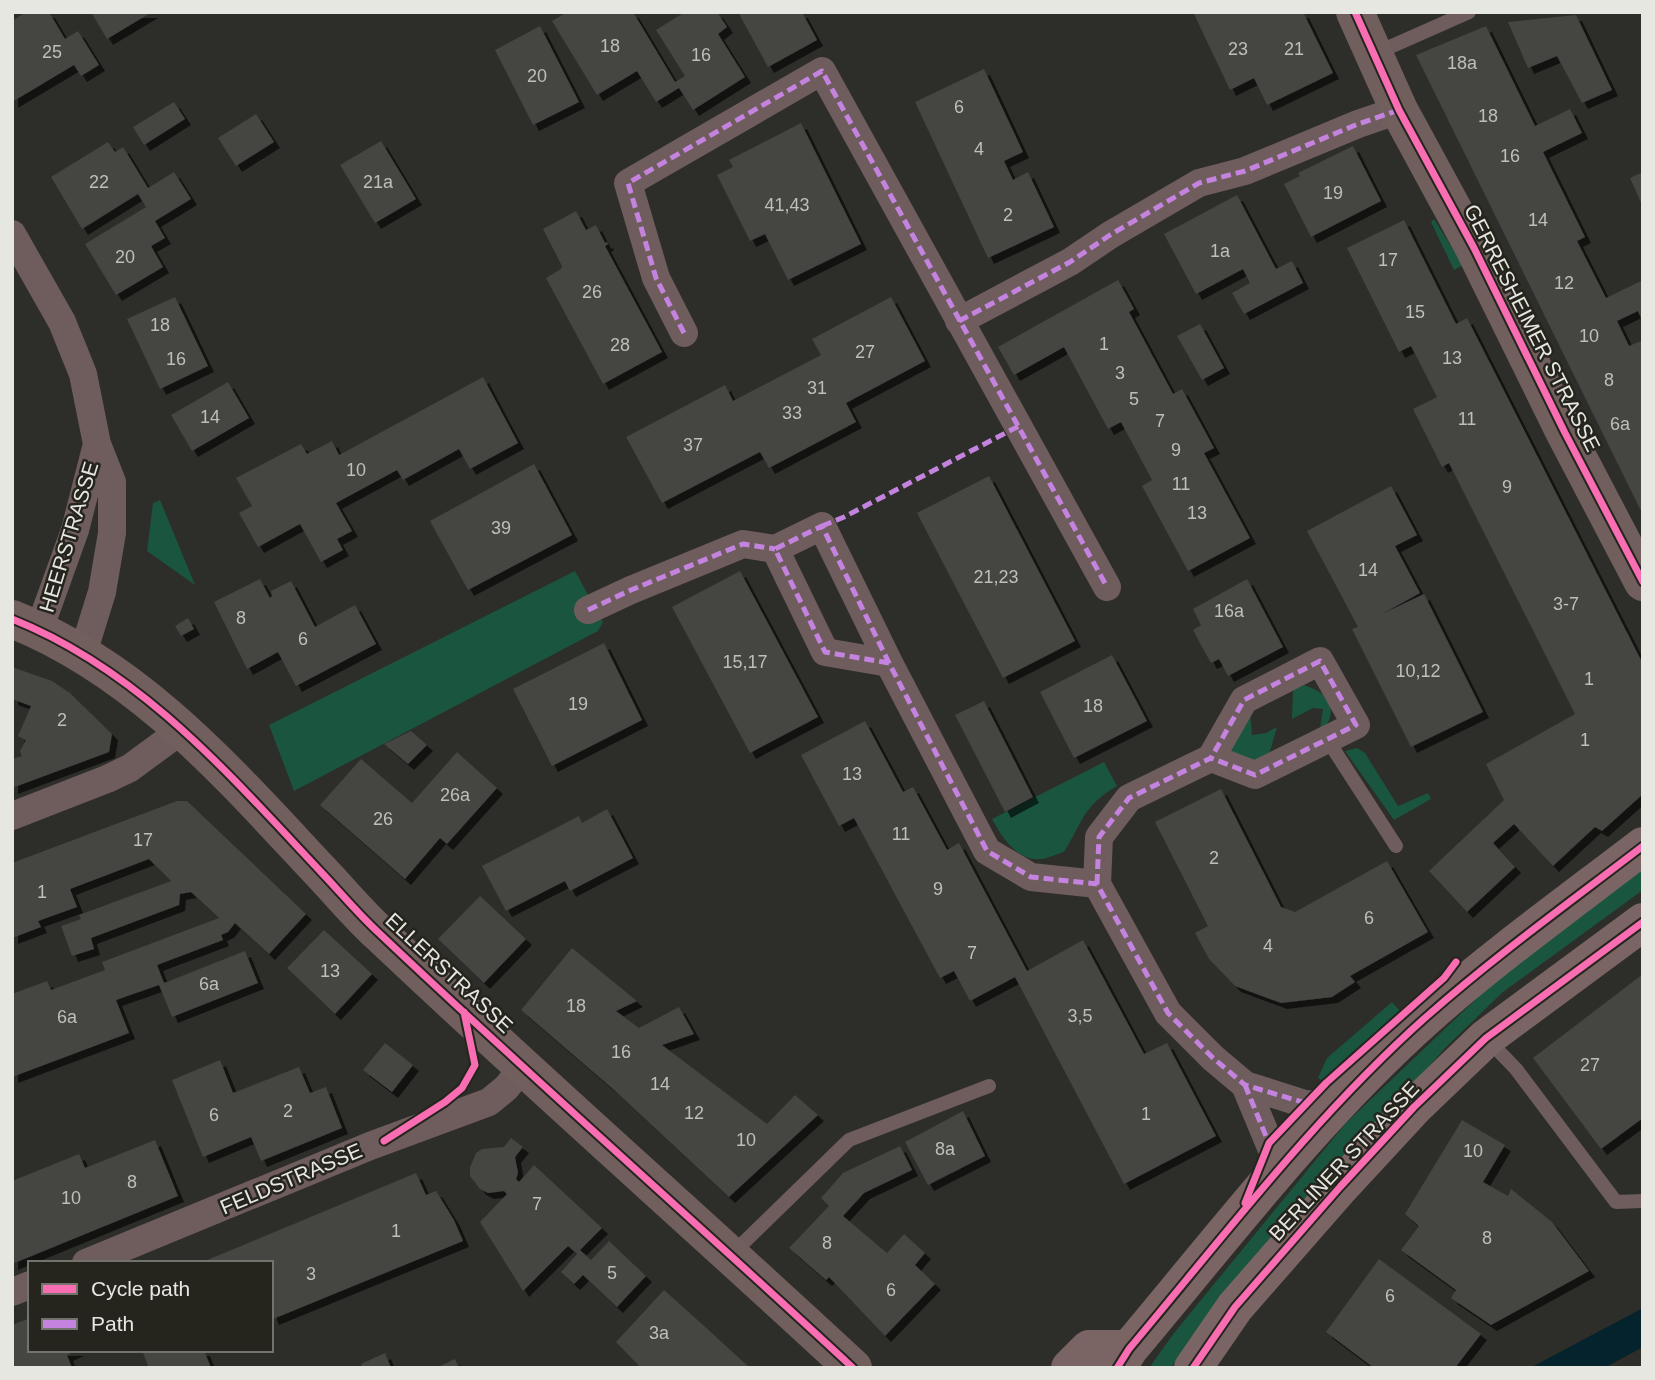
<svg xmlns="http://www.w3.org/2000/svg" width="1655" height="1380" font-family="Arial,sans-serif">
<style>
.green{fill:#1a553f}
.water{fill:#04232c}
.building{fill:#444443;filter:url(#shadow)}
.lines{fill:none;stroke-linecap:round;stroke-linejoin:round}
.lane{stroke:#6e5d5c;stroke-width:14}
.street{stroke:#6e5d5c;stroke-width:28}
.secondary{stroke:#715f5d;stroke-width:38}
.primary{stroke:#7a6564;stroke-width:38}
.quiet{stroke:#c483df;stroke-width:5;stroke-dasharray:10 5;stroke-linecap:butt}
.cycleway-casing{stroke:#25241d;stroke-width:11}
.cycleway{stroke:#f96db3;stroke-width:7}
.labels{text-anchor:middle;stroke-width:5;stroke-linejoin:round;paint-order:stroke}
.number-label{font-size:18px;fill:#bebeba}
.street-label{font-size:21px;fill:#e7e7e2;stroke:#25241d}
</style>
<defs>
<filter id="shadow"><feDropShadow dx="6" dy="6" stdDeviation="0" flood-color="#0009"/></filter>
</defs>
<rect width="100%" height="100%" fill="#2d2d29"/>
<path class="green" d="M1434,219L1463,265L1454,270L1431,222Z
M160,500L195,585L147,551L153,503Z
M575,571L603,622L598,631L294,791L269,725Z
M1304,685C1332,694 1340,712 1319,735L1323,709L1313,708L1292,719L1293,690Z
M1250,711L1252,735L1266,733L1277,727L1267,762L1255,765L1231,751Z
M1357,748L1365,753L1398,806L1428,793L1431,799L1394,820L1345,751Z
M1104,762L1117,786C1082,807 1084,820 1064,852C1057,854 1049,858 1042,859C1017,862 1002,837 992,819Z
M1643,866V890L1503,992L1446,1047L1185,1347L1171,1368H1149L1174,1333L1346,1123L1493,983Z
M1392,1002L1401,1012L1323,1081L1318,1078L1327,1058Z"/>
<path class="water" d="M1643,1308V1347L1604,1368H1530Z"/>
<path class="building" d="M26,12H49L65,39L78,31L99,65L81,76L74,65L12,102V21Z
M91,12H152L107,39Z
M567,12H633L675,82L685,76L656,30L685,12H717L727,27L718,34L745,77L693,110L679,88L656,102L637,71L597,95L552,21Z
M738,12H802L817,40L768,67Z
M1198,12H1303L1333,73L1267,105L1254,78L1230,90L1194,14Z
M1576,15L1612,90L1582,103L1557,56L1528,68L1508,22Z
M540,26L579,102L533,125L495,50Z
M1486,26L1535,126L1570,109L1582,133L1543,152L1585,237L1577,241L1606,298L1643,280V323L1638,311L1617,321L1629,346L1643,340V515L1416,55Z
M984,69L1023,152L1004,161L1013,180L1028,172L1054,227L988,258L915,102Z
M174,102L185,119L144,145L133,127Z
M256,114L274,142L236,166L218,138Z
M801,123L861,244L788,280L765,234L750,241L717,175L733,167L729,160Z
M381,141L416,199L375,223L340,165Z
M108,142L115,152L123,147L148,188L174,172L191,199L155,221L165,238L151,246L163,267L116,295L85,244L146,207L138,194L82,229L51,177Z
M1353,146L1381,201L1311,237L1284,184L1300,176L1298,173Z
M1643,172V207L1630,178Z
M1237,195L1276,269L1292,261L1303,283L1244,314L1232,293L1250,283L1243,269L1196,294L1164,234Z
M576,211L586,230L596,225L605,243L607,242L608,244L605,246L662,352L603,384L546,278L561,269L562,266L543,229Z
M1404,220L1456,324L1467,318L1643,664V794L1602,831L1595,827L1553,866L1514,824L1493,843L1515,867L1467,912L1429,871L1504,800L1486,764L1575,714L1449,463L1442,467L1413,409L1437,397L1411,346L1399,352L1347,248Z
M1118,280L1134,309L1129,312L1173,394L1182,389L1214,448L1204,453L1250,538L1188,571L1142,486L1152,480L1121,422L1108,429L1064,347L1014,375L998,347Z
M175,297L208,366L160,389L127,319Z
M891,297L925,361L846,403L856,422L769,468L760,452L662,503L626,437L725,385L733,401L821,355L812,339Z
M1200,324L1224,368L1202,380L1177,336Z
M483,377L518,443L470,469L459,449L403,480L397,470L336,503L352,531L337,539L343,550L321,562L300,524L258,547L239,513L252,506L236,478L301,444L307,454L332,441L339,455Z
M228,382L249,418L192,451L171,415Z
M534,464L572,535L468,590L430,521Z
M989,476L1075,641L1003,678L917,513Z
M1391,486L1417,535L1395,546L1420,593L1382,614L1424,594L1483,712L1411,747L1352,629L1358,627L1307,531Z
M740,571L818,717L750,753L672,607Z
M260,579L270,598L272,596L271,591L291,581L315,627L355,605L376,644L296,686L278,652L247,669L214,602Z
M1247,579L1283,647L1228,676L1219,659L1211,663L1202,647L1193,630L1201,625L1193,609Z
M188,618L194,629L181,636L175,626Z
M604,643L642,720L552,766L513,689Z
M1112,655L1147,721L1074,758L1040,692Z
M12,667L52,681L70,693L112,734L109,752L12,788V759L22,756L20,751L26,740L18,736L31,706L12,699Z
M984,701L1033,797L1005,812L955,715Z
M865,721L903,792L913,787L947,850L959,843L1027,971L1083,940L1144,1054L1167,1043L1216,1136L1124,1184L1015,977L970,1001L954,971L940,978L854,818L839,826L801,755Z
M411,731L427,745L408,764L384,744Z
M457,752L497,788L447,844L440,838L405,879L320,805L361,759L412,803Z
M1221,789L1281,907L1295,912L1387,861L1428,932L1350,976L1355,982L1332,997L1281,1003L1235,986L1209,959L1195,933L1208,926L1155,822Z
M177,801H187L306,914L269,954L235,923L228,932L221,935L223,940L157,965L164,983L245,951L258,983L172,1017L159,985L116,1000L129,1033L12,1077V994L47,981L51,990L105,970L102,962L219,918L191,892L180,894L179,905L91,938L94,949L72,956L61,926L81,919L79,915L171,881L149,859L70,889L77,907L38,921L41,927L12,938V863Z
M607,809L633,858L570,891L565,881L506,911L482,866L579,816L582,823Z
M480,896L526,939L484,983L438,939Z
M324,930L372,974L335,1014L287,968Z
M572,948L637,1001L616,1011L639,1028L679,1007L694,1034L662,1045L767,1124L795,1095L818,1115L729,1197L613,1089L521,1010Z
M1643,974V1118L1601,1149L1533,1058Z
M385,1043L413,1065L392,1092L363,1070Z
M220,1060L233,1093L299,1067L310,1093L326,1087L342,1128L261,1161L251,1137L203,1157L172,1080Z
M963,1111L985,1156L928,1185L905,1142Z
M1462,1120L1505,1145L1483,1182L1508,1196L1511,1189L1552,1222L1589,1271L1491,1325L1451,1298L1456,1290L1401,1250L1419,1226L1405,1214Z
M511,1138L523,1147L515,1157L518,1173L516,1179L519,1182L534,1165L602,1228L580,1250L591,1260L609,1241L646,1276L617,1307L583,1275L574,1284L561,1272L577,1254L568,1246L523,1291L480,1222L507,1194L504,1191L488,1193L480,1189L470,1176V1167L476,1153L482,1149L504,1147Z
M155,1140L178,1196L12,1264V1181L79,1154L85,1168Z
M900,1146L912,1170L864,1193L843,1216L887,1253L904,1234L925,1253L915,1265L935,1284L885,1336L829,1277L826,1280L789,1248L829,1206L821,1198L843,1173Z
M416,1173L426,1195L436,1191L454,1220L463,1241L273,1319L271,1314V1263H200Z
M1379,1259L1481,1334L1455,1368H1374L1326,1332Z
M664,1290L702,1324L750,1368H641L616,1342Z
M30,1318V1350H78L67,1355L72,1368H12V1325Z
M142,1350H204L211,1368H149Z
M385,1353L391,1368H363L361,1364Z
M455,1359L459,1368H436Z"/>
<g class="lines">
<path class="lane" d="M1374,54L1469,12
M1327,739L1396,846
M1488,1040L1516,1069L1616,1202L1643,1201
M731,1255L849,1140L989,1086"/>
<path class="street" d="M12,234L62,322L83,374L97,444L112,482V533L102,592L83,653
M959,321L1070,262L1110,235L1199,183L1245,171L1358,124L1399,110
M684,333L656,278L628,183L822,71L1107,587
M588,610L631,590L743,544L775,549
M39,630L75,530L97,444
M889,663L825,652L775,549L822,526L889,663L987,851L1031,877L1097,884L1168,1013L1213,1058L1245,1085L1305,1104L1338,1105
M12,816L107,779L130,768L183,729
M1097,884L1099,837L1129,798L1211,758L1244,700L1320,661L1356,725L1255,775L1211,758
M1245,1085L1280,1169
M86,1263L370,1146L489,1102L506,1088L524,1066
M12,1292L30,1285"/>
<path class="secondary" d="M1355,12L1399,110L1474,248L1565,433L1643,582
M12,619C140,670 229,774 321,872C341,893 359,915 380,934C535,1081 696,1222 853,1368"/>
<path class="primary" d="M1070,1368L1089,1349H1129
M1117,1368L1129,1349C1224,1236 1316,1115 1426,1017C1495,956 1570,902 1643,846
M1193,1368L1235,1307L1340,1187L1414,1107L1486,1038L1643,922"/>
<path class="quiet" d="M959,321L1070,262L1110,235L1199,183L1245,171L1358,124L1399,110
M684,333L656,278L628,183L822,71L1107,587
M822,526L844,517L1019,426
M588,610L631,590L743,544L775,549
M889,663L825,652L775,549L822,526L889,663L987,851L1031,877L1097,884L1168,1013L1213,1058L1245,1085L1309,1104
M1097,884L1099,837L1129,798L1211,758L1244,700L1320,661L1356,725L1255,775L1211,758
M1245,1085L1270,1146"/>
<g class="cycleway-casing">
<path id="cycleway" d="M1355,12L1399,110L1474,248L1565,433L1643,582
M12,619C140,670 229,774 321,872C341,893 359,915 380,934C535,1081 696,1222 853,1368
M384,1141L445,1102L462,1088L475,1065L464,1012
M1245,1203L1269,1143L1326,1083L1444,978L1456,962
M1117,1368L1129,1349C1224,1236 1316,1115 1426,1017C1495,956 1570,902 1643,846
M1193,1368L1235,1307L1340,1187L1414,1107L1486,1038L1643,922"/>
</g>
<use href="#cycleway" class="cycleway"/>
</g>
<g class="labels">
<g class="number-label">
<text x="610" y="52">18</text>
<text x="1238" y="55">23</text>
<text x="1294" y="55">21</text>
<text x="52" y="58">25</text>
<text x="701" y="61">16</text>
<text x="1462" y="69">18a</text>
<text x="537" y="82">20</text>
<text x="959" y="113">6</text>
<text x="1488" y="122">18</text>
<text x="979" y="155">4</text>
<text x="1510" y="162">16</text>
<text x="99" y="188">22</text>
<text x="378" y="188">21a</text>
<text x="1333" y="199">19</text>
<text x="787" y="211">41,43</text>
<text x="1008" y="221">2</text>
<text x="1538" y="226">14</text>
<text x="1220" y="257">1a</text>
<text x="125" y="263">20</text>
<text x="1388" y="266">17</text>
<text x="1564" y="289">12</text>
<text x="592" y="298">26</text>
<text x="1415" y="318">15</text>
<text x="160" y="331">18</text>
<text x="1589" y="342">10</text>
<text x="1104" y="350">1</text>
<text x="620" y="351">28</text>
<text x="865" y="358">27</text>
<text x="1452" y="364">13</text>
<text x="176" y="365">16</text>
<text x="1120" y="379">3</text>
<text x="1609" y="386">8</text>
<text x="817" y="394">31</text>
<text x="1134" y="405">5</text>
<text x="792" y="419">33</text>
<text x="210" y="423">14</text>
<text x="1467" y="425">11</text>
<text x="1160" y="427">7</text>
<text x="1620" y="430">6a</text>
<text x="693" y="451">37</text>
<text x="1176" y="456">9</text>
<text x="356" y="476">10</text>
<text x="1181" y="490">11</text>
<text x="1507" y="493">9</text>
<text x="1197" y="519">13</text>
<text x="501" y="534">39</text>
<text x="1368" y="576">14</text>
<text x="996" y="583">21,23</text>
<text x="1566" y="610">3-7</text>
<text x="1229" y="617">16a</text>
<text x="241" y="624">8</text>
<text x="303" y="645">6</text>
<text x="745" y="668">15,17</text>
<text x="1418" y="677">10,12</text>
<text x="1589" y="685">1</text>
<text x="578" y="710">19</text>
<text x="1093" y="712">18</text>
<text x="62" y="726">2</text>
<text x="1585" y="746">1</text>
<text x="852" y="780">13</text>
<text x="455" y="801">26a</text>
<text x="383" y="825">26</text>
<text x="901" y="840">11</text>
<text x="143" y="846">17</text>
<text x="1214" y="864">2</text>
<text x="938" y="895">9</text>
<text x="42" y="898">1</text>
<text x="1369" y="924">6</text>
<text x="1268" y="952">4</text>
<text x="972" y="959">7</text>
<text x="330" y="977">13</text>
<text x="209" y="990">6a</text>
<text x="576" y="1012">18</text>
<text x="1080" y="1022">3,5</text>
<text x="67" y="1023">6a</text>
<text x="621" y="1058">16</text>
<text x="1590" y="1071">27</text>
<text x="660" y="1090">14</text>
<text x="288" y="1117">2</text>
<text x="694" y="1119">12</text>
<text x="1146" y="1120">1</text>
<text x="214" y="1121">6</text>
<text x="746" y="1146">10</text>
<text x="945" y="1155">8a</text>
<text x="1473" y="1157">10</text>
<text x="132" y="1188">8</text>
<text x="71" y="1204">10</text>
<text x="537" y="1210">7</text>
<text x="396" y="1237">1</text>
<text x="1487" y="1244">8</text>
<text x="827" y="1249">8</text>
<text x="612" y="1279">5</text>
<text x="311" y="1280">3</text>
<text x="891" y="1296">6</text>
<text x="1390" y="1302">6</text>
<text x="659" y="1339">3a</text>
</g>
<g class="street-label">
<text transform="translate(1532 328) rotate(63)" y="7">GERRESHEIMER STRASSE</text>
<text transform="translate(69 537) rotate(-73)" y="7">HEERSTRASSE</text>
<text transform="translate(449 973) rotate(43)" y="7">ELLERSTRASSE</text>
<text transform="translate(1344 1161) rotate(-47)" y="7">BERLINER STRASSE</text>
<text transform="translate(291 1179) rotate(-23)" y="7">FELDSTRASSE</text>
</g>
</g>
<rect width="1655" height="1380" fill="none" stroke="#e7e7e2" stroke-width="28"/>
<rect x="28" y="1261" width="245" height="91" fill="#25241d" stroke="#73726c" stroke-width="2"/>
<rect x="42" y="1284" width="35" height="10" fill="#f96db3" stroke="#73726c" stroke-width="2"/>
<text x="91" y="1296" font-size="21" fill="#e7e7e2">Cycle path</text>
<rect x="42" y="1319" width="35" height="10" fill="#c483df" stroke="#73726c" stroke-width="2"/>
<text x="91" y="1331" font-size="21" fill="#e7e7e2">Path</text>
</svg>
